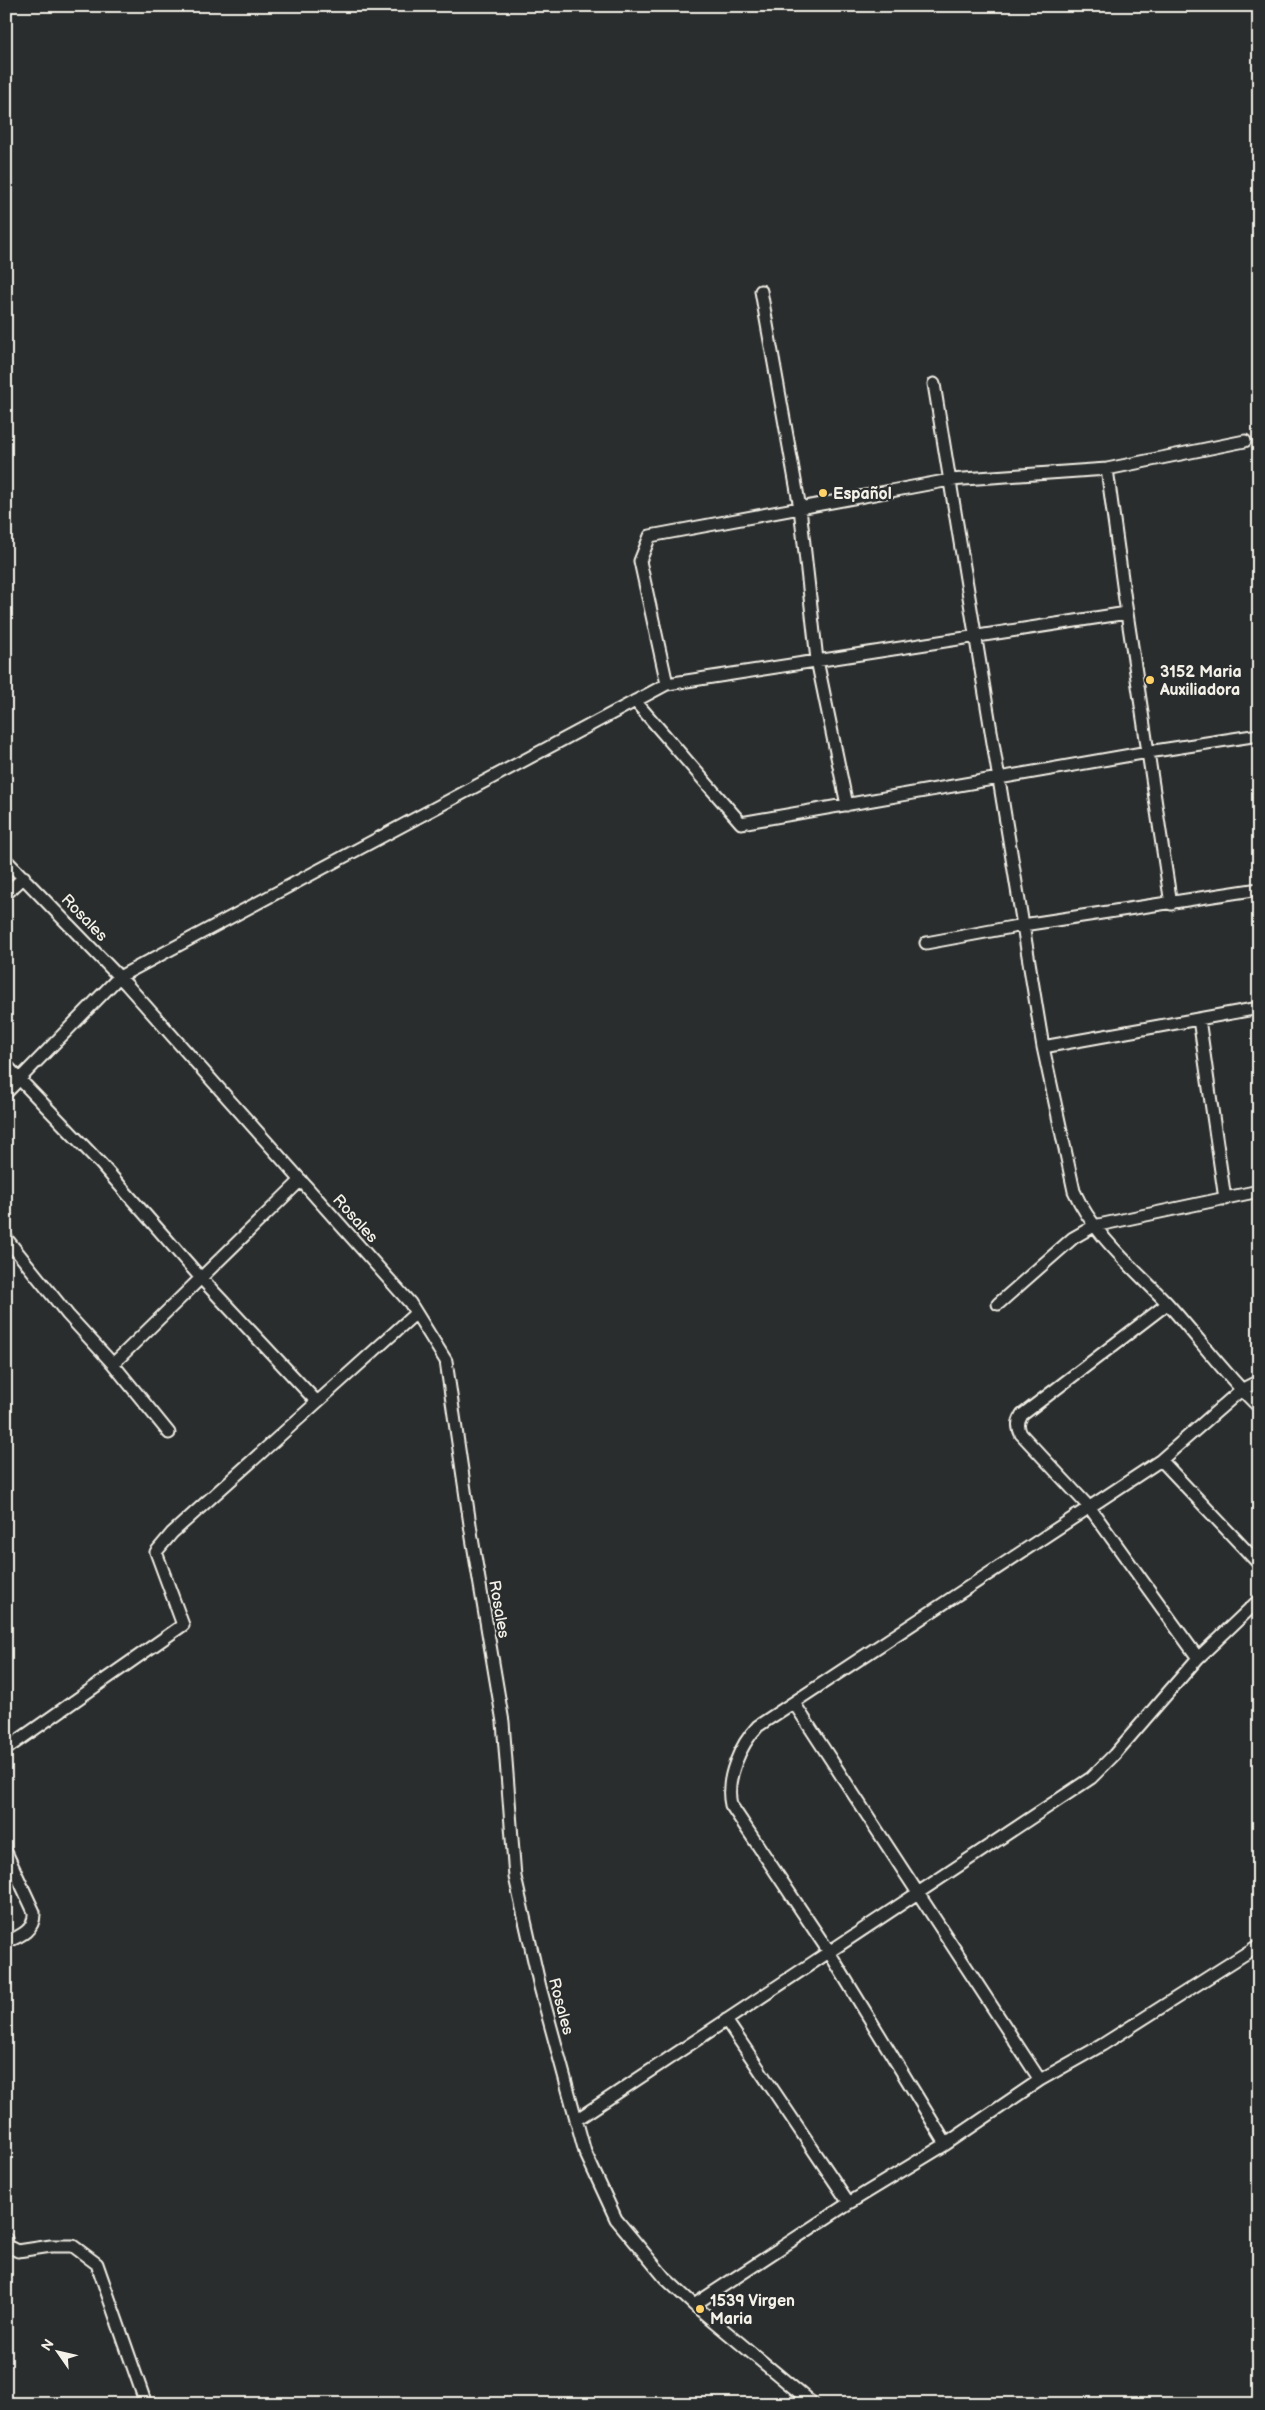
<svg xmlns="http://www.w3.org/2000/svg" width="1265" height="2410" font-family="'Balsamiq Sans',sans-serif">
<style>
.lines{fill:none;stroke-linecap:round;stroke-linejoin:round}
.street-casing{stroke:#f4f1e8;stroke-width:15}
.street{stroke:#2a2d2e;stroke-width:11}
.poi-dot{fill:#ffd166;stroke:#2a2d2e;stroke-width:2}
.labels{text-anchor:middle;stroke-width:4.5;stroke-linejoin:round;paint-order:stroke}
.poi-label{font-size:16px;font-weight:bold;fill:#f4f1e8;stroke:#2a2d2e;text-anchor:start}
.street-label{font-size:16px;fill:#f4f1e8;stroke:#2a2d2e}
</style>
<rect width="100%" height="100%" fill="#2a2d2e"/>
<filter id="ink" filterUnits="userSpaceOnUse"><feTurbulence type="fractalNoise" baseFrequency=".02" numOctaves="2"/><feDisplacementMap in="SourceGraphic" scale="10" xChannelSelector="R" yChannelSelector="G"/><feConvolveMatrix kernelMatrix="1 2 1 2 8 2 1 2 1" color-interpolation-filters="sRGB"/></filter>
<g filter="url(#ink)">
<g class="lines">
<g class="street-casing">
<path id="street" d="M761,291L800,508L817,660L847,805
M934,384L1043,1047L1074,1191C1094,1236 1134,1268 1167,1303C1198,1337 1225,1375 1259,1407
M1107,469L1125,600L1171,904
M667,684L640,561L650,536L950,480L1107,469L1245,441
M635,701L741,823L1148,752L1259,735
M6,860L127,985L410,1303L446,1361L472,1538L503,1722L515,1877L540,1987L585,2152L616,2219L665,2278L694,2305L813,2404
M6,894L24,877
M926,943L1023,925L1259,889
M1199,1019L1225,1199
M1043,1047L1259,1008
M6,1065L101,1164L200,1277L317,1402
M6,1093L119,977L667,684L1127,613
M6,1238L68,1315L113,1364L169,1433
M998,1304L1073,1238L1094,1226L1259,1191
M1167,1304L1022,1415C1018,1422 1017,1426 1021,1434L1090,1508L1198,1658
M113,1364L301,1180
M1161,1460L1259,1564
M794,1703L1040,2080
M6,1749L183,1625L156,1552L172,1533L416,1313
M6,1852L34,1912C35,1930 21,1936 6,1942
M726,2020L849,2203
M576,2120L1091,1778L1114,1755L1198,1658L1259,1600
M946,2144L829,1952L731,1805C725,1779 740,1745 758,1726L1161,1460L1241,1390L1259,1381
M6,2239L8,2246L18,2251L51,2246H73L97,2264L146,2404
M694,2305L849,2203L946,2144L1040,2080L1102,2045L1259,1945"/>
</g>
<use href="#street" class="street"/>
</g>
</g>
<g class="poi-dot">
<circle cx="823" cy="493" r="5"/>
<circle cx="1150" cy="680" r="5"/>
<circle cx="700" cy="2309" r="5"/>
</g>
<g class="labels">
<g class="poi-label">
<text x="833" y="499">Español</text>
<text x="1160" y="677">3152 Maria<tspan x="1160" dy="18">Auxiliadora</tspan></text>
<text x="710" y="2306">1539 Virgen<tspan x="710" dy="18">Maria</tspan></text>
</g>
<g class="street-label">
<text transform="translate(85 917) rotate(46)" y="6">Rosales</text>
<text transform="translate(356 1218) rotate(48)" y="6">Rosales</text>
<text transform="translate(500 1609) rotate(80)" y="6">Rosales</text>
<text transform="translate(562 2006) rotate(75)" y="6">Rosales</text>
</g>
</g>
<rect width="1265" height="2410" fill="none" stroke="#2a2d2e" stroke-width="25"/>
<rect x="12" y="12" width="1240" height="2385" fill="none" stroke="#f4f1e8" stroke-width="2" filter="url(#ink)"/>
<g transform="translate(58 2352) rotate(304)" stroke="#2a2d2e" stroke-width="4" paint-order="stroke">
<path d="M0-4L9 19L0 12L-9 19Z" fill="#f4f1e8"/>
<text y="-8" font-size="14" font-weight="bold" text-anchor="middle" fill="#f4f1e8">N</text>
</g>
</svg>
